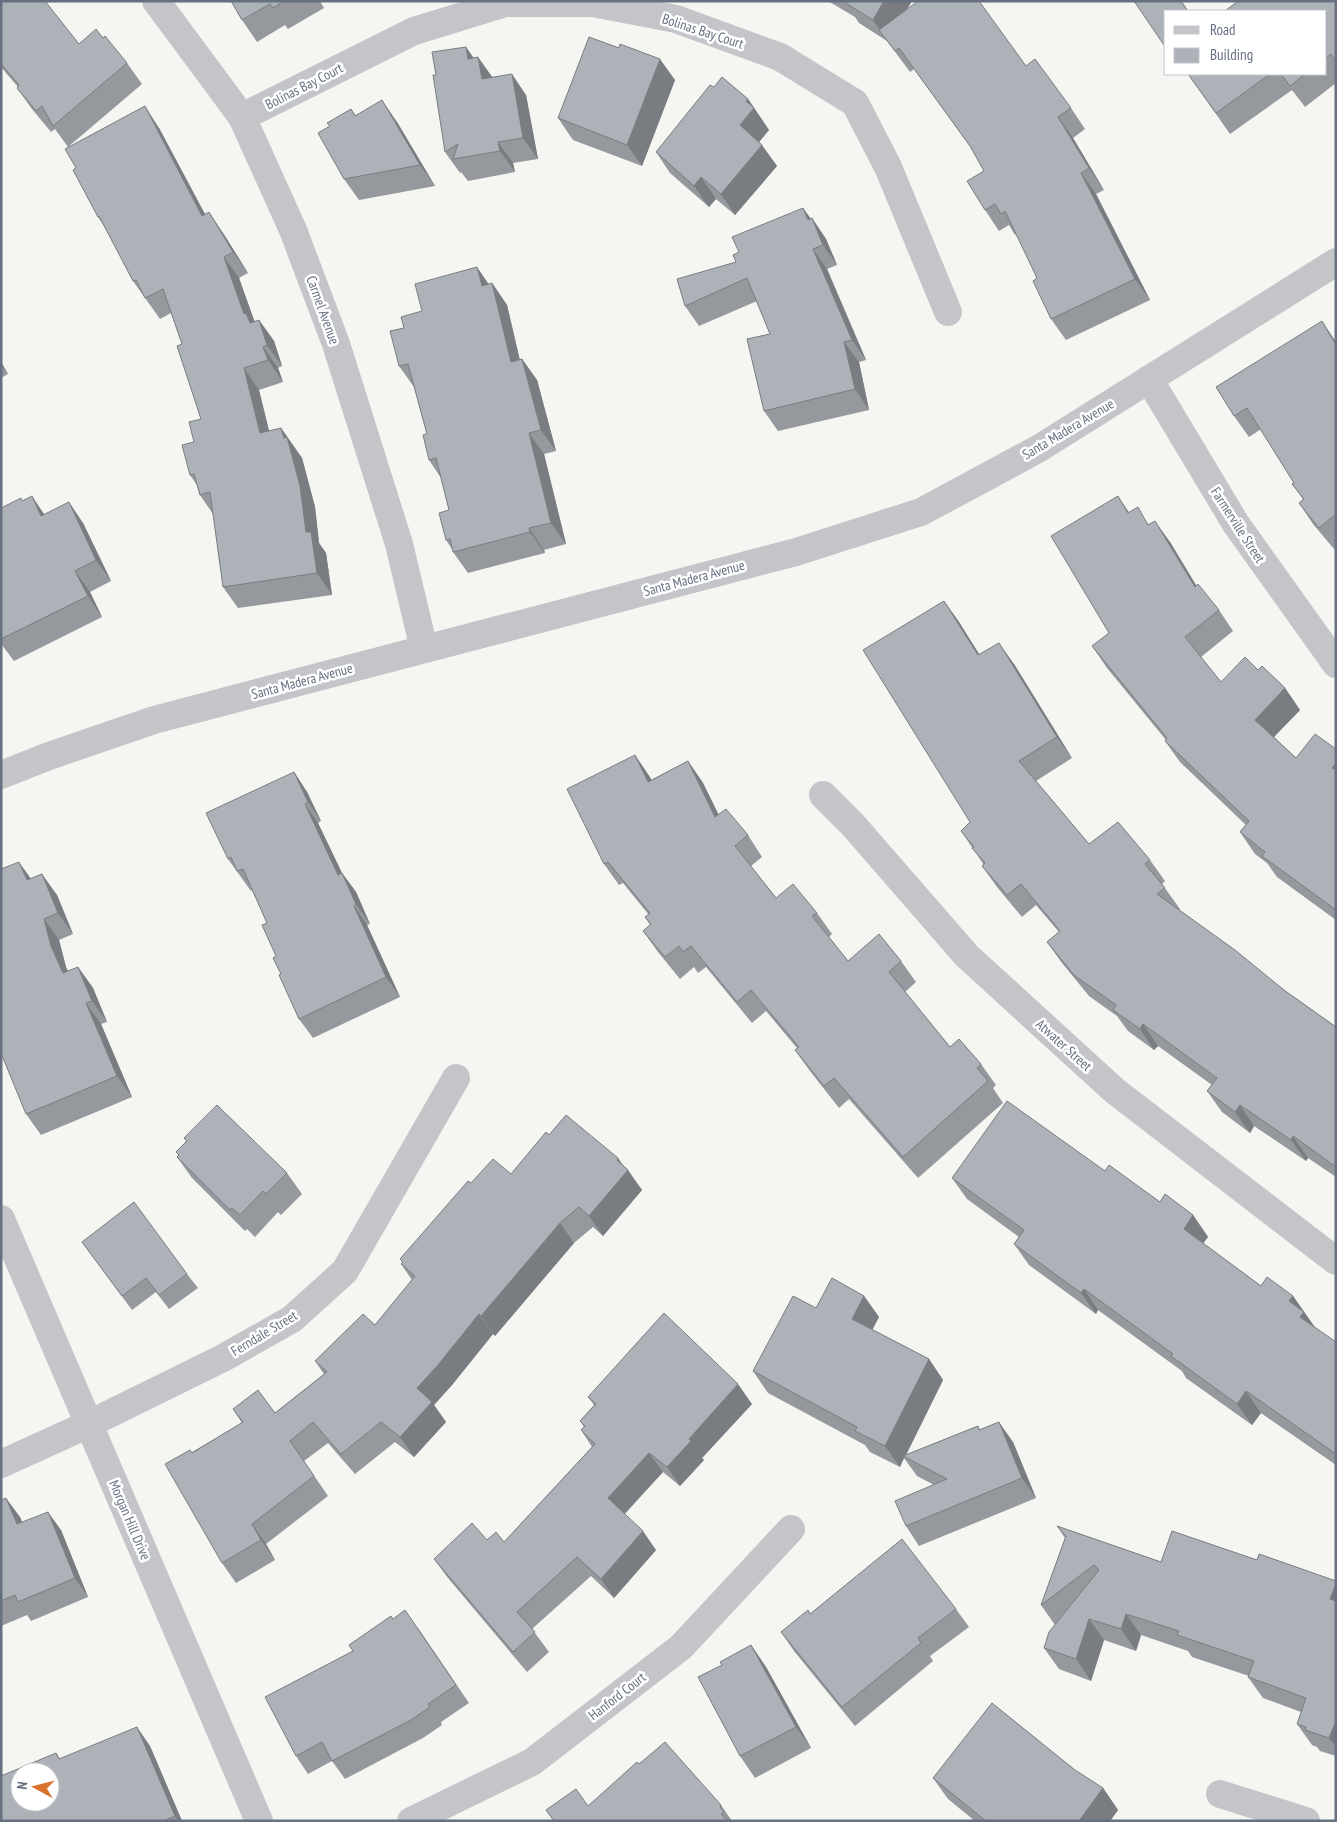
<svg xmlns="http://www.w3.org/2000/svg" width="1337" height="1822" font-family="'PT Sans Narrow',sans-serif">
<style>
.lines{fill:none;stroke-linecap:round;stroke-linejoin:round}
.minor{stroke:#c3c5c9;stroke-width:28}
.wall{fill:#95999e}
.shaded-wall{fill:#797d81}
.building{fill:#adb2b8;stroke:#797d81;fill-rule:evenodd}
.labels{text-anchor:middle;stroke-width:5;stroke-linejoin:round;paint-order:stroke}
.street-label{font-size:14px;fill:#667081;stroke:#fff}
</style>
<rect width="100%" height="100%" fill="#f5f5f2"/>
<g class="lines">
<path class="minor" d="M156,1L242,117L293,230L336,344L399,544L424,649
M242,117L414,31L505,3H593L676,19L780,57L855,103L888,167L948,312
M1149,379L1236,524L1336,664
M1,775L49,756L154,720L796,552L921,512L1038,449L1336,262
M823,795L853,825L967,956L1115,1091L1336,1261
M1,1219L259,1821
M1,1464L89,1424L223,1358L292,1319L345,1271L456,1078
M1220,1794L1306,1821
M411,1821L532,1762L602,1708L681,1647L791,1529"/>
</g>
<path class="wall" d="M1,1L79,44L103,38L127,63L142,84L68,147L55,129L51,132L32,109L17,88L18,87L1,67Z
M231,1H320L324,8L288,29L285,25L257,42L242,20Z
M828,1H912L907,9L1026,66L1071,108L1085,129L1073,138L1104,190L1096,194L1150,300L1066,340L1051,319L1037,278L1017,234L1015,235L1009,225L999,231L985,210L984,171L972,149L914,69L910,72L887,41L859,23L855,17Z
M1336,1V83L1305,107L1292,90L1230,134L1188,74H1326V11Z
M466,47L473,58L492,77L526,95L538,159L513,163L515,172L468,181L461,172L460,173L445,152L436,75Z
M675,80L642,166L573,140L558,118Z
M714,87L748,99L769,130L759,142L777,166L735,215L716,199L709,207L670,173L656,152Z
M351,109L356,116L397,122L435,186L359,200L344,179L330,126Z
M159,128L205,214L223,233L248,273L239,278L254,322L259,320L274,341L282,366L278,368L283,382L259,390L269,431L281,428L302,458L315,507L319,543L326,553L332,595L238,608L223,587L213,514L200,495L197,485L190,475L194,442L201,419L182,344L171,313L160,319L133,281L106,229L98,217Z
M803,208L811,219L812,218L826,239L837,265L827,269L866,360L859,362L869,410L778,431L764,411L770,334L757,301L699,326L685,306L736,262L739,252Z
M492,283L507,305L520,360L522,359L537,380L556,451L544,454L566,544L544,550L545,553L468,573L453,552L452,549L446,540L449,510L441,478L429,460L427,434L414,387L399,366L404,328L422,311Z
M1336,342V547L1334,549L1313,524L1299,503L1303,499L1292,484L1294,483L1261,429L1249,437L1234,416Z
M1,362L8,374L1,378Z
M22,501L44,514L83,523L111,581L90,592L102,617L14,661L2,645H1V508Z
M1129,512L1149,524L1170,542L1196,586L1219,610L1233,631L1201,657L1221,682L1258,670L1285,688L1300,710L1274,737L1296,758L1336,749V920L1277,877L1267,863L1255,854L1240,832L1246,825L1180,762L1165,741L1166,740L1107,668L1092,646L1109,633Z
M944,601L959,622L979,655L1014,664L1072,758L1036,781L1089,844L1150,860L1165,881L1162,884L1180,909L1179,910L1284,990L1336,1027V1177L1308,1158L1306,1161L1254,1126L1250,1133L1222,1112L1207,1091L1212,1085L1158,1046L1154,1050L1128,1031L1117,1016L1089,996L1062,963L1047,942L1059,932L1036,905L1022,917L997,887L982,866L984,865L961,831L970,822Z
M635,755L651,780L688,761L703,783L719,815L748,835L762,857L751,866L776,898L817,913L832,934L829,937L848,961H901L916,982L905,992L950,1047L981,1064L996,1085L993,1088L1003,1103L918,1178L849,1099L839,1108L810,1071L795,1050L797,1048L766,1011L752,1023L706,967L698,973L694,967L680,979L658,952L643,931L650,925L645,917L649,915L623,883L619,885L604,864Z
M294,772L307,792L321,821L318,823L342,873L356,892L370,924L367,925L400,997L313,1038L299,1019L281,974L267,923L252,890L251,891L228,859Z
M31,878L57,895L73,934L59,940L66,967L68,971L78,967L93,988L107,1022L101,1024L132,1097L41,1135L26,1114Z
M549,1135L623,1166L642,1190L603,1236L593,1227L574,1243L495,1336L493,1334L452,1385L434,1405L446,1422L414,1457L395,1442L355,1474L328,1443L304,1461L328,1496L266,1544L275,1560L236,1583L222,1563L192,1452L242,1423L233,1409L275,1413L324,1374L315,1361L375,1325L412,1280L401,1264L403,1263L400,1259L471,1183L511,1174Z
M184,1138L287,1173L302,1194L281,1215L278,1212L255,1237L247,1229L245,1231L192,1178L177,1157L179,1155L176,1152L186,1141Z
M1105,1171L1160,1202L1193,1215L1208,1237L1203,1243L1261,1286L1293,1296L1315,1328L1336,1342V1465L1261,1413L1252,1425L1186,1378L1182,1371L1098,1310L1096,1314L1029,1265L1014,1244L1019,1237L967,1199L952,1178Z
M82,1242L187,1274L198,1288L169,1309L156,1292L132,1310Z
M864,1296L879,1317L872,1330L929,1359L943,1380L906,1455L978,1426L980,1430L1013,1442L1036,1498L919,1546L906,1526L934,1485L917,1476L904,1458L900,1467L870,1452L865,1445L768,1393L753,1371L816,1308Z
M588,1397L752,1404L702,1458L704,1460L680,1486L663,1472L625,1514L656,1550L614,1598L591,1576L532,1629L549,1652L527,1672L448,1578L434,1559L487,1540L504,1542L592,1447L581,1430L584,1427L580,1421L594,1405Z
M1,1500L20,1517L22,1522L61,1530L88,1597L31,1621L27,1615L1,1626Z
M1057,1526L1161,1562L1257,1560L1336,1581V1756L1320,1751L1317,1747L1312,1745L1297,1724L1301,1712L1263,1698L1248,1677L1249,1676L1192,1657L1188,1651L1141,1635L1136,1651L1104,1640L1091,1681L1059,1669L1044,1648L1055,1625L1041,1605L1065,1538Z
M956,1609L969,1627L930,1656L933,1661L855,1726L794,1651L781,1632L810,1614Z
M393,1619L418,1628L469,1703L441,1722L442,1725L423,1738L345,1779L332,1761L308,1774L296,1756L353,1651Z
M751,1645L766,1667L811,1748L755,1778L740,1756L722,1665Z
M150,1746L182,1821H1L56,1753L60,1759Z
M639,1764L721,1805L732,1821H554L588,1806Z
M1075,1770L1103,1788L1118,1810L1110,1821H975L948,1799L933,1778Z"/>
<path class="shaded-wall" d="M884,1H912L888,41L873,20Z
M466,47L480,67L478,57L493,78L497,100L468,59Z
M660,59L675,80L642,166L627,145Z
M512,74L526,95L538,159L523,138Z
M748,99L769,130L755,147L740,125L746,101Z
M382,100L397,122L435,186L420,165Z
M145,106L159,128L217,237L202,216Z
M1058,117L1073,138L1104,190L1089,168Z
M498,142L513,163L515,172L500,151Z
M762,145L777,166L735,215L721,194Z
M1081,173L1096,194L1150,300L1135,279Z
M701,177L716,199L709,207L694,186Z
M803,208L815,225L812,218L826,239L837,265L823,245L808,220Z
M209,212L223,233L248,273L233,252Z
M813,249L827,269L866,360L852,340Z
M224,257L239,278L257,328L250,323L244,314Z
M477,267L492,289L482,286Z
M492,283L507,305L525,383L511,362Z
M259,320L274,341L282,366L267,345Z
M1322,321L1336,342V345Z
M844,342L859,362L869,410L855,389Z
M263,347L278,368L283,382L268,360Z
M522,359L537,380L556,451L541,430Z
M1,362L8,374L1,365Z
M244,368L259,390L275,455L260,433Z
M281,428L302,458L315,507L319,543L326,553L332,595L317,573L306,532Z
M529,433L544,454L566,544L551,523Z
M32,496L46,517L41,516Z
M1118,496L1132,517L1128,513Z
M69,502L83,523L111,581L96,560Z
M1155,521L1170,542L1210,608L1195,587Z
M529,528L544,550L545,553L530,532Z
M75,571L90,592L102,617L88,596Z
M944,601L959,622L993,676L978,655Z
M999,643L1014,664L1072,758L1057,737Z
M1285,688L1300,710L1270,741L1255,720Z
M635,755L650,777L663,803L648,782Z
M688,761L703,783L730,839L715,817Z
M1336,763V772L1332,768Z
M294,772L307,792L321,821L308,802Z
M305,804L318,823L351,892L342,873L356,892L370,924L356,904L338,875Z
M19,862L34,883L27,880Z
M42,874L57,895L73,934L58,913Z
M354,906L367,925L400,997L386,977Z
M44,919L59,940L66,967L77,994L63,973L51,946Z
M78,967L93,988L107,1022L92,1001Z
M86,1003L101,1024L132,1097L117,1076Z
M1143,1024L1158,1046L1154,1050L1140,1029Z
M1240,1105L1254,1126L1250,1133L1235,1112Z
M1293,1136L1308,1158L1306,1161L1291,1140Z
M618,1158L627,1171L628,1170L642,1190L603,1236L589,1216Z
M1193,1215L1208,1237L1198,1250L1184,1229Z
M560,1223L574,1243L495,1336L481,1316Z
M1084,1289L1098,1310L1096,1314L1081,1293Z
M864,1296L879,1317L867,1340L852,1319Z
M1293,1296L1319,1333L1315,1339L1289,1301Z
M479,1314L493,1334L452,1385L434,1405L446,1422L414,1457L400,1437L417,1388Z
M929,1359L943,1380L905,1457L903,1456L904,1458L900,1467L885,1446Z
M738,1384L752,1404L702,1458L704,1460L680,1486L667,1467L689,1439Z
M1246,1391L1261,1413L1252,1425L1237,1404Z
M999,1422L1013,1442L1036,1498L1022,1478Z
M649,1453L663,1472L621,1517L608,1498Z
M6,1498L20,1517L30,1543L17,1524Z
M48,1512L61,1530L88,1597L75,1578Z
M252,1524L266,1544L275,1560L261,1540Z
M643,1531L656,1550L614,1598L601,1579Z
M1336,1584V1607L1330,1599Z
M1126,1614L1141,1635L1136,1651L1121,1629Z
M1089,1619L1104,1640L1091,1681L1076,1659Z
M751,1645L766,1667L811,1748L796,1727Z
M1336,1721V1747L1329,1738Z
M137,1727L150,1746L182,1821H178L175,1816Z
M1103,1788L1118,1810L1110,1821H1079Z"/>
<path class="building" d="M1,1H45L79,44L96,29L103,38L105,36L127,63L53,126L42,106L36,111L17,88L19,85L1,64Z
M231,1H284L273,8L270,4L242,20Z
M845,1H884L873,20L844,2Z
M918,1H979L1026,66L1035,59L1071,108L1058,117L1089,168L1081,173L1135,279L1051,319L1033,281L1037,278L1005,211L1001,214L995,204L985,210L967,181L984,171L970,146L899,48L895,51L879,30Z
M1134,1H1181L1188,11H1166V48Z
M1238,1H1336V62L1331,54L1326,58V11H1225Z
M589,37L619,48L620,44L660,59L627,145L558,118Z
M466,47L468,59L478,57L482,79L512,74L523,138L498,142L500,151L453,159L458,144L445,152L433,75H436L432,52Z
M1188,74H1270L1216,113Z
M1281,74H1305L1290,86Z
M722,77L748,99L746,101L754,108L740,125L762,145L721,194L701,177L694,186L656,152L710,85L714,87Z
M382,100L420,165L344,179L318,133L330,126L327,123L351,109L355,116Z
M145,106L202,216L209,212L233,252L224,257L244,314L246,313L250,323L259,320L267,345L263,347L268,360L244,368L260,433L281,428L284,438L287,437L300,486L306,532H311L317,573L223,587L210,492L200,495L194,474L190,475L182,445L194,442L189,422L201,419L177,346L182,344L163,289L145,298L136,280L133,281L99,216L98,217L73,170L76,168L65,149Z
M803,208L808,220L812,218L823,245L813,249L852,340L844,342L855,389L764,411L747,339L770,334L747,278L685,306L677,279L736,262L733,255L739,252L732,237Z
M477,267L482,286L492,283L511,362L522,359L541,430L529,433L551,523L529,528L530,532L453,552L450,539L446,540L439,513L449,510L436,458L429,460L423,435L427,434L408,364L399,366L390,331L404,328L401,317L422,311L415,284Z
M1322,321L1336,345V514L1319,528L1299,503L1304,499L1292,484L1294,483L1247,408L1234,416L1216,387Z
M32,496L41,516L69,502L96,560L75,571L88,596L1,639V508L21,498L22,501Z
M1118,496L1128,513L1138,507L1148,525L1155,521L1195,587L1198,584L1219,610L1185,637L1221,682L1245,657L1258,670L1262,666L1285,688L1255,720L1296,758L1315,734L1336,749V763L1332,768L1336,770V910L1262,856L1265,852L1240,832L1249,821L1165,741L1167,738L1092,646L1109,633L1051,536Z
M944,601L978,655L999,643L1057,737L1019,761L1089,844L1118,822L1150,860L1145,864L1165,888L1157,894L1235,950L1284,990L1336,1027V1167L1293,1136L1291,1140L1240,1105L1235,1112L1207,1091L1217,1078L1143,1024L1140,1029L1113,1010L1116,1005L1074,975L1047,942L1060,931L1021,884L1007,895L982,866L985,863L972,848L974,847L961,831L970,822L863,650Z
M635,755L648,782L688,761L715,817L726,809L748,835L735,846L776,898L793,884L817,913L812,916L848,961L879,934L901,961L889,972L950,1047L959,1039L981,1064L977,1068L988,1081L903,1157L834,1078L824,1086L795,1050L799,1047L751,990L737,1002L691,946L683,952L679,946L665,957L643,931L651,924L645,917L650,913L608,862L604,864L567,789Z
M294,772L308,802L305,804L338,875L342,873L356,904L354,906L386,977L299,1019L279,975L281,974L273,958L276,956L262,925L267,923L243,869L237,871L231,857L228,859L206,813Z
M19,862L27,880L42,874L58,913L44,919L51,946L63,973L78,967L92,1001L86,1003L117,1076L26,1114L1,1053V869Z
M1007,1101L1105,1171L1109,1165L1160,1202L1165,1194L1193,1215L1184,1229L1261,1286L1267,1277L1293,1296L1289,1301L1304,1312L1300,1317L1336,1342V1454L1246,1391L1237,1404L1171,1356L1173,1354L1084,1289L1081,1293L1014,1244L1024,1230L952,1178Z
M217,1105L287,1173L266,1194L263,1191L240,1215L232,1208L230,1210L177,1157L179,1155L176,1152L187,1141L184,1138Z
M566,1115L618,1158L617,1160L628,1170L589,1216L579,1207L560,1223L481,1316L479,1314L438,1365L417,1388L432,1402L400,1437L381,1422L341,1454L313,1422L290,1441L314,1476L252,1524L261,1540L222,1563L165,1464L190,1450L192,1453L243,1422L233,1409L258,1390L275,1413L327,1372L315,1361L363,1314L375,1325L415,1276L401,1264L403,1262L400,1259L468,1181L471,1183L493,1159L511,1174L546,1132L549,1135Z
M134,1202L187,1274L159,1295L146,1278L122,1296L82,1242Z
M832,1278L864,1296L852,1319L929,1359L885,1446L855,1431L857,1427L753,1371L793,1296L816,1308Z
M664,1313L738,1384L689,1439L691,1441L667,1467L649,1453L608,1498L643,1531L601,1579L577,1557L517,1612L535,1632L513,1652L434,1559L472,1523L487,1540L496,1532L504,1542L595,1444L581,1430L585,1426L580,1421L596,1404L588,1397Z
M999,1422L1022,1478L906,1526L895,1501L947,1479L903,1456L978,1426L979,1430Z
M6,1498L17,1524L48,1512L75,1578L18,1602L15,1595L1,1601V1500Z
M1057,1526L1161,1562L1172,1531L1257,1560L1259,1554L1336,1581V1584L1330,1599L1336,1601V1721L1329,1738L1305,1730L1306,1727L1297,1724L1306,1698L1248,1677L1254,1661L1177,1635L1179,1631L1126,1614L1121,1629L1089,1619L1076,1659L1044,1648L1049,1632L1099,1570L1094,1565L1041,1605L1066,1536Z
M902,1539L956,1609L918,1638L921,1643L842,1707L781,1632L808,1610L810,1614Z
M405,1610L456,1685L428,1704L430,1707L411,1720L332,1761L322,1742L296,1756L265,1697L353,1651L349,1645L391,1616L393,1619Z
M751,1645L796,1727L740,1756L698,1677L722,1665L720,1662Z
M992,1703L1075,1770L1103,1788L1079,1821H986L933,1778Z
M137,1727L175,1816L164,1821H1V1776L56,1753L59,1759ZM20,1772H50V1802H20Z
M665,1742L721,1805L720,1807L724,1812L721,1814L727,1821H554L546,1810L576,1789L588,1806L637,1762L639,1764Z"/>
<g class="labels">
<g class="street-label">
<text transform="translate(703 31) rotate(18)" y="5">Bolinas Bay Court</text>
<text transform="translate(304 86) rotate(-27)" y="5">Bolinas Bay Court</text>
<text transform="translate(323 310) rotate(70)" y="5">Carmel Avenue</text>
<text transform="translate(1068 429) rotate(-31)" y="5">Santa Madera Avenue</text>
<text transform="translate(1238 525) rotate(57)" y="5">Farmerville Street</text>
<text transform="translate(694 578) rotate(-15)" y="5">Santa Madera Avenue</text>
<text transform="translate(302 681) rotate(-15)" y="5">Santa Madera Avenue</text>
<text transform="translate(1064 1045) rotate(42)" y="5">Atwater Street</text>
<text transform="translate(264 1333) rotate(-31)" y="5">Ferndale Street</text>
<text transform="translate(130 1520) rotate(67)" y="5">Morgan Hill Drive</text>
<text transform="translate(617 1696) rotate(-38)" y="5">Hanford Court</text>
</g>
</g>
<rect width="1337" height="1822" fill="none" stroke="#667081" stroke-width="5"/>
<rect x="1164" y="10" width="162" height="65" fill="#ffffff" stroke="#c2c6cd"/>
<rect x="1174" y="26" width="25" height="8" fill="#c3c5c9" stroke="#c2c6cd"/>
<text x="1210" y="35" font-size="15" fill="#667081">Road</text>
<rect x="1174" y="48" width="25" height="15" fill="#adb2b8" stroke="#c2c6cd"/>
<text x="1210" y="60" font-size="15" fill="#667081">Building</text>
<g transform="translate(35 1787) rotate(277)"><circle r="24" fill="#ffffff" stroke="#c2c6cd"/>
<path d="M0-4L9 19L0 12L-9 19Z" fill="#d8722e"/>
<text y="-8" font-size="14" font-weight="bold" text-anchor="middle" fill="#667081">N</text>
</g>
</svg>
